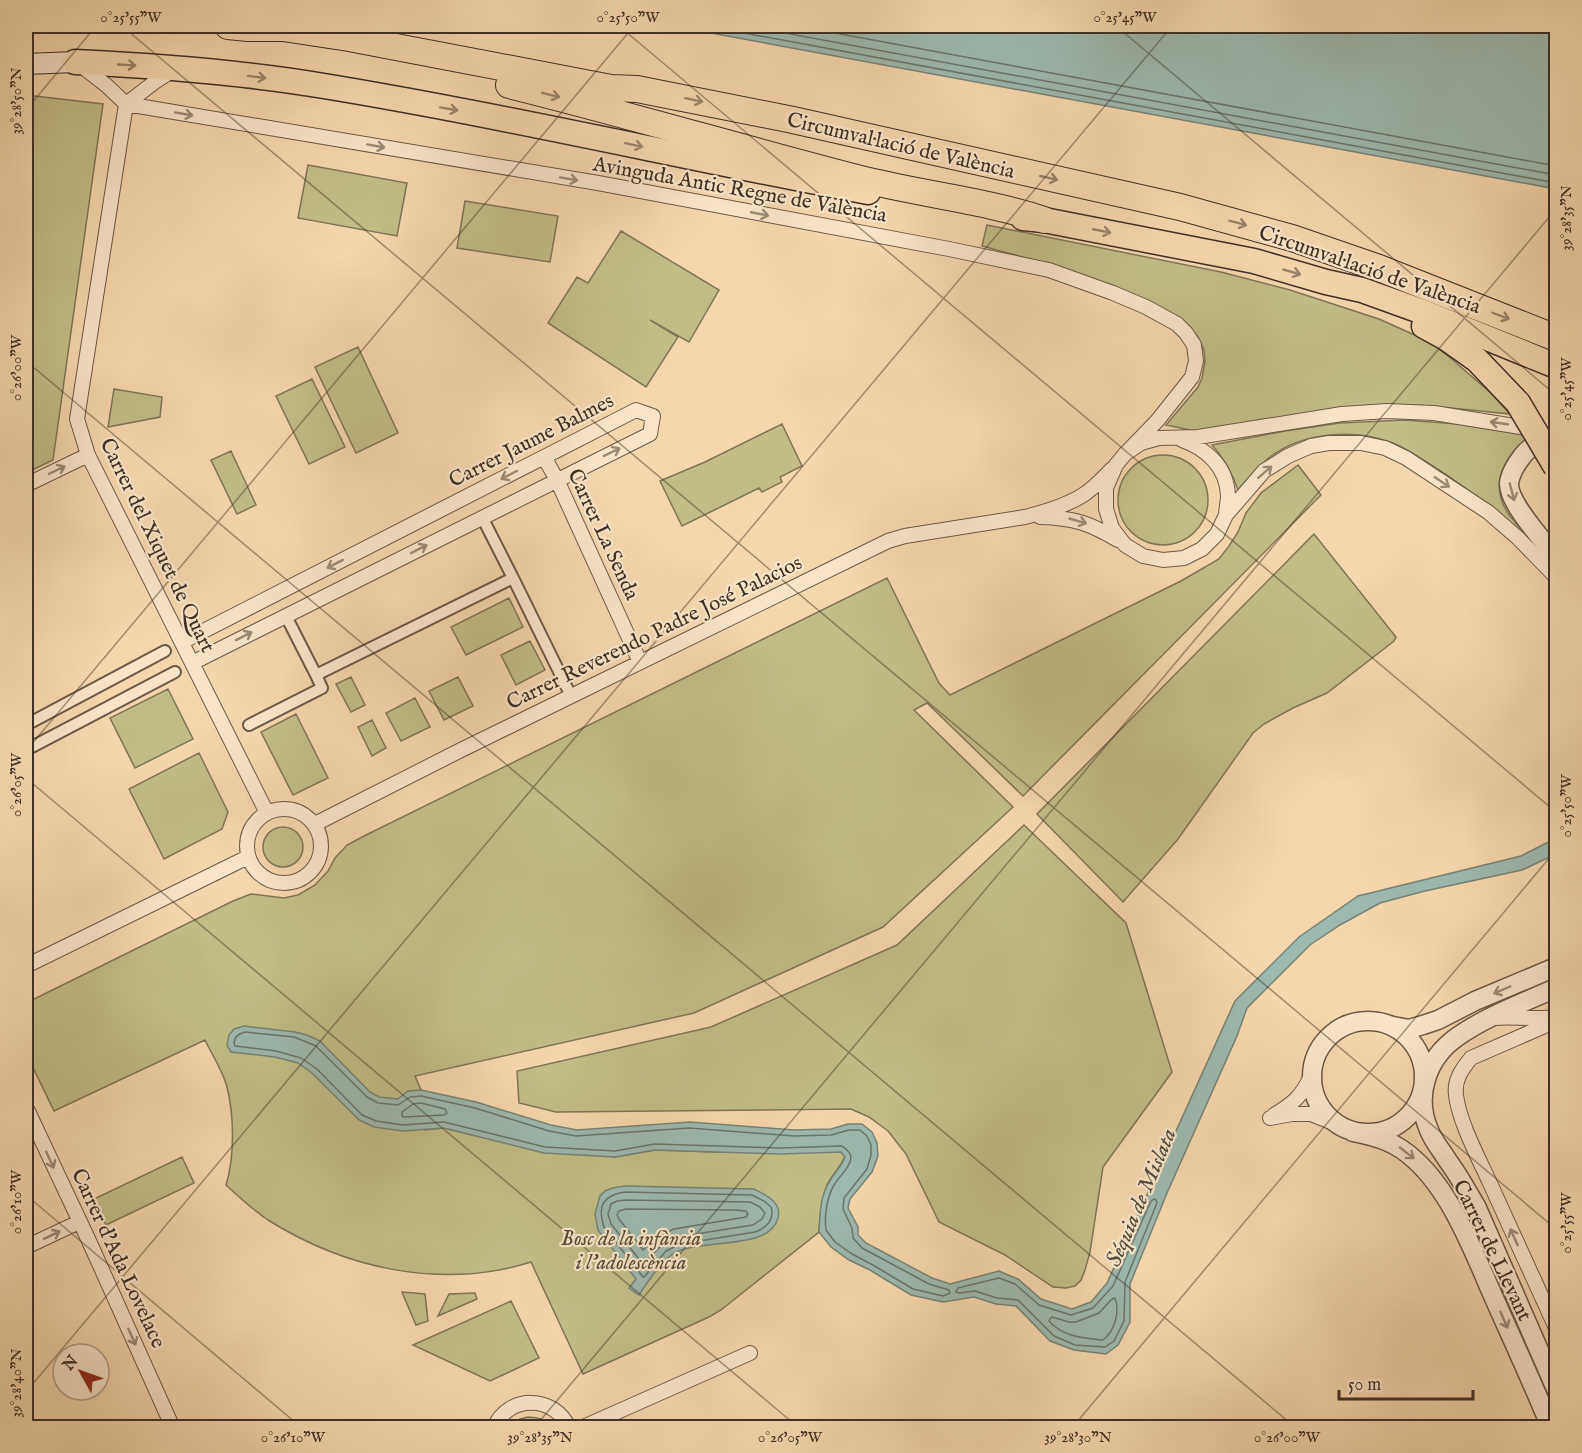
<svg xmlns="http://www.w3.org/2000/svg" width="1582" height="1453" font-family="'IM FELL English',serif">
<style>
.green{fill:#c1bd85;stroke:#7e7656;stroke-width:1.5}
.water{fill:#9db8af;stroke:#768278;stroke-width:1.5}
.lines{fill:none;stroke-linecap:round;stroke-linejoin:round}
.shore{stroke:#6c746a;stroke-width:1.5}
.pedestrian-casing{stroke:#6a5a47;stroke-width:14}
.minor-casing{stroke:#6a5a47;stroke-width:16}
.tertiary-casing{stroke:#6a5a47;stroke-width:21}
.secondary-casing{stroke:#3c3026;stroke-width:22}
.trunk-casing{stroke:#3c3026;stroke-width:27}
.motorway-casing{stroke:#3c3026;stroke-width:28}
.pedestrian{stroke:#f8e5c8;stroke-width:10}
.minor{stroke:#f8e5c8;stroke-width:14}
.tertiary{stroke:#f8e5c8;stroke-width:18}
.secondary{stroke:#f8e5c8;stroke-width:20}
.trunk{stroke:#f5d7ab;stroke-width:24}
.motorway{stroke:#f5d7ab;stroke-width:26}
.trunk-bridge-casing{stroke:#3c3026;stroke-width:27;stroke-linecap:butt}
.trunk-bridge{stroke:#f5d7ab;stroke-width:24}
.oneway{stroke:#988468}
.oneway2{stroke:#9a8a77}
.ticks{fill:none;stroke:#3c3026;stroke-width:1.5;stroke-opacity:0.45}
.labels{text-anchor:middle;stroke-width:4.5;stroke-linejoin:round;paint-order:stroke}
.street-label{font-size:21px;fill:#3c3026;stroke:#f8e5c8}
.park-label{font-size:21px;font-style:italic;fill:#574c39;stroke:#f8e5c8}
.water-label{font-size:22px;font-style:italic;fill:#4f4b41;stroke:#f8e5c8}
.neatline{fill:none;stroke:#3c3026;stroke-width:2}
.ticks-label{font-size:15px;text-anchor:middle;fill:#3c3026}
</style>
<rect width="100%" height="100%" fill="#f5d7ab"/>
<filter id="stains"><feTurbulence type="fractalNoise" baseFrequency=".00333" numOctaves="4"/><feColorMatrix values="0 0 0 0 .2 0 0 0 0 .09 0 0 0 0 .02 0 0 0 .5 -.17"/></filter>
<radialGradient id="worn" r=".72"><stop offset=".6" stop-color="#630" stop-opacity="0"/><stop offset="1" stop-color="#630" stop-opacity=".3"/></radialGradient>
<path class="green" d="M26,95L103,104L53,460L26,473Z
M308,165L407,183L397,236L298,218Z
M465,201L558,216L550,262L457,248Z
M987,225L1221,272L1290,290L1379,319L1428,341L1448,356L1491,393L1510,414L1431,406L1372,407L1195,431L1166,425L1198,387L1202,378L1205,361L1204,350L1198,337L1189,326L1172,315L1066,269L982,246Z
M621,231L719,290L689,342L650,320L678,337L646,387L548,323L577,277L588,283Z
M358,347L398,433L356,453L315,367Z
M312,379L345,447L309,464L276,396Z
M114,389L162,397L160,417L108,427Z
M1405,420L1458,424L1532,436C1504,456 1487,484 1510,516C1516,523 1522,530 1528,538C1498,512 1467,488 1433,466C1420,458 1408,449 1393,443C1355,428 1303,432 1270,457C1258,467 1248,478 1238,490C1232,472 1225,459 1212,445L1285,431L1340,423Z
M782,424L802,466L780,477L782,482L762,492L759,488L682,526L660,481L705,462Z
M231,451L256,505L237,514L211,460Z
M1118 500a45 45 0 1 1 90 0a45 45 0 1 1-90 0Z
M1298,465L1321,495L1023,796L927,703L914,710L1013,807L883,927L694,1013L415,1076L421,1090L425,1130L444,1128L477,1136L615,1157L655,1150L715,1152H841L845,1156C841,1167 832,1174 827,1185C821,1200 820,1215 819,1232L721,1310L709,1317L583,1374L531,1262C442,1290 346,1269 268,1220C253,1210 239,1197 226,1185C235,1156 234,1115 227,1087C223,1071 212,1055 205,1040L54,1111L26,1053V1003L233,901L251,894L284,898L298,895L315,885L328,871L335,858L347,845L364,836L887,578L939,683L950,695L1181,581L1219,559L1229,546L1238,532L1246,513L1261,493Z
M1314,534L1396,637L1394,641L1327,693L1293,708L1264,724L1253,733L1178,839L1123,902L1037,814Z
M509,598L523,627L466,655L451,627Z
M530,641L545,670L516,685L501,655Z
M351,677L365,705L351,712L336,684Z
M458,677L473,706L444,720L429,691Z
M168,689L193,739L135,768L110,718Z
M415,698L430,727L401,741L386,713Z
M296,714L328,778L293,795L261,732Z
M372,720L386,748L372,756L358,727Z
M199,753L228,812L222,829L164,859L129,789Z
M1024,825L1126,923L1172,1072L1103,1167L1090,1252L1085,1270L1081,1280L1075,1286L1066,1288L1053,1287L1005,1255L939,1222L906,1154L888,1131L869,1117L851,1109L556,1112L519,1103L517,1071L711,1027L897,945Z
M263 847a20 20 0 1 1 40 0a20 20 0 1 1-40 0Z
M182,1157L194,1183L106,1225L94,1199Z
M402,1292L425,1294L428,1321L416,1325Z
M475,1293L477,1299L438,1316L449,1294Z
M511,1301L539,1358L490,1381L413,1345Z
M528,1417C538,1417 546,1419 552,1427H511L520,1419Z"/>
<path class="water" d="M673,26H1556V189Z
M1556,838V854L1522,870L1425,891L1380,903L1340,925L1310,945L1247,1008L1237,1036L1167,1193L1130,1284V1322L1118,1345L1106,1354L1074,1350L1050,1341L1016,1306L996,1304L974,1297L943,1302L911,1295L870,1270L849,1260L831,1247L819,1232C820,1215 820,1195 830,1181C835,1172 842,1166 845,1157L841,1152L780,1154L655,1150L615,1157L544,1153L444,1128L403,1131L374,1127L359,1120L312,1073L298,1063L275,1057L231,1052L227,1045L229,1035L234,1029L244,1026L295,1032L307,1035L320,1041L370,1092L379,1097L398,1099L408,1091L421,1090L476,1102L551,1125L577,1130L690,1122L794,1130L831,1129L848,1124H862L872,1132L877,1143L878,1156L872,1172L850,1199L848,1208L858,1227V1235L866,1243L932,1278L950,1284L999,1271L1018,1279L1041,1299L1072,1309L1091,1302L1107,1283L1235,1001L1299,937L1358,896L1521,856Z
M625,1186L754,1189C766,1195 782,1202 778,1218C769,1253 695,1236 670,1256C658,1265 647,1283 639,1295L629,1288L636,1279L598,1230L595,1214L600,1196L605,1191L613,1188Z"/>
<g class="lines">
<path class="shore" d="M706,26L1556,183
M747,26L1556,175
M797,26L1556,166
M245,1032L294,1037L316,1046L367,1097L378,1103L398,1105L410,1097L421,1096L475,1108L549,1131L576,1136L689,1128L794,1136L831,1135L849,1130H860L867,1136L871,1145V1155L867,1169L844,1198L843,1209L852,1228L853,1238L862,1248L877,1256L929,1284L949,1290L950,1293L943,1296L913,1289L873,1265L852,1254L835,1242L826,1230C824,1216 827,1197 834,1185C839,1176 851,1167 851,1157C851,1152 846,1149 842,1146L780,1148L655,1144L615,1151L545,1147L444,1122L403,1125L376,1121L362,1115L317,1069L301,1058L276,1051L235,1046L234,1043C235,1036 238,1034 245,1032Z
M421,1103L445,1109L447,1113L444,1115L404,1117L402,1116V1112L413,1104Z
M625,1192L752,1195L764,1201L771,1207C775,1220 766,1228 755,1232L680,1244L666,1251L645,1276L643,1277L604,1227C597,1206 603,1195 625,1192Z
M1154,1199L1156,1200L1157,1203L1125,1282L1124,1321L1114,1341L1105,1347L1075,1345L1054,1336L1018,1300L997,1298L975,1291L959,1293L956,1292L958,1288L999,1278L1015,1284L1039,1305L1071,1315L1093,1308L1113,1286L1151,1201Z
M626,1200L750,1202L760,1207L765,1213L762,1219L753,1225L677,1237L662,1245L643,1264L611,1224L608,1214L611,1204L617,1201Z
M626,1209L735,1210L746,1211L748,1214L746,1217L674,1229L658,1236L643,1250L619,1219L617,1215L619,1211Z
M1115,1298C1120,1311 1115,1331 1103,1340C1083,1338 1063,1337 1049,1321L1050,1319L1052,1317L1069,1322H1076L1099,1313L1112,1299Z"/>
<g class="pedestrian-casing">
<path id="pedestrian" d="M482,517L513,578
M286,616L316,675
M26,725L165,651
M249,725L322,688L316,675L513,578L571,696
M26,750L175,672"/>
</g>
<g class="minor-casing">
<path id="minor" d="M80,65L106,85L126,104
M126,104L598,183L949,249L1049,270L1113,293L1146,307L1177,324L1186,333L1194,345L1196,361L1192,377L1157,421L1125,454
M126,104L77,419L88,455L267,813
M126,104L156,81L173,70
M1533,429L1434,413L1387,411L1342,414L1198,437L1159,438L1141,443L1125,454L1116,465L1106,488V509L1112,528L1125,545L1143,556L1163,560L1184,558L1202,549L1217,534L1226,515L1264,471L1288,456L1311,446L1329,443H1361L1385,448L1406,458L1488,512L1518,538L1556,577
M1182,440C1207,449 1227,467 1228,496C1228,502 1226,509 1226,515
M544,457L557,480L640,662
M26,485L88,455
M1040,517C1075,518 1089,523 1118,540
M182,642L636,410L653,416L650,434L192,663
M247 846a37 37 0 1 1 74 0a37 37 0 1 1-74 0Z
M315,824L461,750L888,541L905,536L1025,517C1045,512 1066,506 1083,495C1094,488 1103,478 1112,469
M26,966L248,857
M1493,1018C1514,1016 1534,1020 1555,1017
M1556,1021L1471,1058C1462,1069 1454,1080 1456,1095C1459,1121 1478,1157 1489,1181C1511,1230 1534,1279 1556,1328
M26,1107L89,1241L173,1428
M1274,1115C1294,1103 1302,1096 1312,1074
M1270,1118L1292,1114H1311L1336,1124
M26,1247L79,1222
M494,1428C508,1394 555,1395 569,1428
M581,1428L750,1353"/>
</g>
<g class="tertiary-casing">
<path id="tertiary" d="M1556,438C1544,438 1528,447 1521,458C1516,464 1510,475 1509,483C1508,503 1544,541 1556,557
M1556,988C1525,1002 1485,1017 1457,1037C1427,1058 1414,1096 1429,1130C1433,1141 1442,1151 1448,1161C1459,1176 1468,1192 1477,1208L1556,1389
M1312 1077a56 56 0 1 1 112 0a56 56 0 1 1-112 0Z
M1393,1026L1409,1029L1423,1025L1438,1020L1475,1001L1556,967
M1353,1132C1378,1137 1396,1142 1415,1160C1452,1193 1474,1253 1494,1298C1513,1341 1533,1384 1551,1428"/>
</g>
<g class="secondary-casing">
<path id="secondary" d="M26,64L75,62"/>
</g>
<g class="trunk-casing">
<path id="trunk" d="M75,62C158,66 242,72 324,86C506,116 686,158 868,192
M1023,218L1044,220L1254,261L1326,282L1362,290L1423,312L1556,366
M1424,326L1446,338L1477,360L1518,403"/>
</g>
<g class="motorway-casing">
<path id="motorway" d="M228,26L248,28H283L349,38L611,88L637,89L793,120L1180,207L1292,238L1379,268L1556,338
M509,85C626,114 741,148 857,178C919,194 983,200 1044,220"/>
</g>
<use href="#pedestrian" class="pedestrian"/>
<use href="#minor" class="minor"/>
<use href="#tertiary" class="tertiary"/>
<use href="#secondary" class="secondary"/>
<use href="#trunk" class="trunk"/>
<use href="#motorway" class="motorway"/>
<g class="trunk-bridge-casing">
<path id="trunk-bridge" d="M1518,403L1556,467"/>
</g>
<use href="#trunk-bridge" class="trunk-bridge"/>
</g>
<defs><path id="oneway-shaft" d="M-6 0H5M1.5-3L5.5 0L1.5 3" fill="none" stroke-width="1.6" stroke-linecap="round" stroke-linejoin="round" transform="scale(1.5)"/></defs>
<g class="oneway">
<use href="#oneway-shaft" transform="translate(127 65) rotate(3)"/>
<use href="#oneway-shaft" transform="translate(257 77) rotate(7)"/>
<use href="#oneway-shaft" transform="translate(551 95) rotate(14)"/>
<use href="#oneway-shaft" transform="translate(694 100) rotate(12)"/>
<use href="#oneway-shaft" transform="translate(449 109) rotate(10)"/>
<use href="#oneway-shaft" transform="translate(634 145) rotate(12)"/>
<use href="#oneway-shaft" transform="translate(1049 178) rotate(13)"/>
<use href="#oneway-shaft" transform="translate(1238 223) rotate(15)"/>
<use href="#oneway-shaft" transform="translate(1102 231) rotate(11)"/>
<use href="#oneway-shaft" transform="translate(1292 272) rotate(16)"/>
<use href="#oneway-shaft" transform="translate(1501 316) rotate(21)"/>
</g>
<g class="oneway2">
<use href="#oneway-shaft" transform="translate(184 114) rotate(10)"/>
<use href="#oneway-shaft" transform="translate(376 146) rotate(10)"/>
<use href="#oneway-shaft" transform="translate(569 179) rotate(10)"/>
<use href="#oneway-shaft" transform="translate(760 214) rotate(11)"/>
<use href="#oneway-shaft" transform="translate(1499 423) rotate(-172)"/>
<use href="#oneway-shaft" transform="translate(612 452) rotate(-26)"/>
<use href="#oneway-shaft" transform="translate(57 470) rotate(-26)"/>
<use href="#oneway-shaft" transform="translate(1265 472) rotate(-41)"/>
<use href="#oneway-shaft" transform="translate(509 475) rotate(153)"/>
<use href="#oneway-shaft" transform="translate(1442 482) rotate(34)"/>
<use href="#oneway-shaft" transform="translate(1512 492) rotate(75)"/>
<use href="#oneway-shaft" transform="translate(1078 521) rotate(16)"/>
<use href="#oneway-shaft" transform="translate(419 549) rotate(-27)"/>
<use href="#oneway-shaft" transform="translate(335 564) rotate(153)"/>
<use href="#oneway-shaft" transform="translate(244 636) rotate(-27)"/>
<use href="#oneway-shaft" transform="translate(1502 990) rotate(157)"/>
<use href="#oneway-shaft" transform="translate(1407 1153) rotate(38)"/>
<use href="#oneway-shaft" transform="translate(50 1160) rotate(65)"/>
<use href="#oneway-shaft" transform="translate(52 1235) rotate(-25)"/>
<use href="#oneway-shaft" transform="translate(1514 1237) rotate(-114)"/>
<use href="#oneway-shaft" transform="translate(1504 1320) rotate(66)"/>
<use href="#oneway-shaft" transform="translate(132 1337) rotate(66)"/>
</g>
<path class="ticks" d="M122,26L1556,1229M619,26L1556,812M1116,26L1556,395M26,110L96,26M26,361L1296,1428M26,751L634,26M26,778L799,1428M26,1195L302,1428M26,1392L1172,26M534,1428L1556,209M1072,1428L1556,850"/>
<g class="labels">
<g class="street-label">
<text transform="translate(901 145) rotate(13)" y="7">Circumval·lació de València</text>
<text transform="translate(740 189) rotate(10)" y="7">Avinguda Antic Regne de València</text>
<text transform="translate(1370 269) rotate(19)" y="7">Circumval·lació de València</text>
<text transform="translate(531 440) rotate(-27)" y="7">Carrer Jaume Balmes</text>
<text transform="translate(604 534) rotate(65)" y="7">Carrer La Senda</text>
<text transform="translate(158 545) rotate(64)" y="7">Carrer del Xiquet de Quart</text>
<text transform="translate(654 632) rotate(-26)" y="7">Carrer Reverendo Padre José Palacios</text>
<text transform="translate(1493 1250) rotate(64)" y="7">Carrer de Llevant</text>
<text transform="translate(119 1258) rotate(65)" y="7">Carrer d'Ada Lovelace</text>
</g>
<g class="park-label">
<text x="631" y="1245">Bosc de la infància<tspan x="631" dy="24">i l'adolescència</tspan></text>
</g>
<g class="water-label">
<text transform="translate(1140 1197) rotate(-67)" y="8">Séquia de Mislata</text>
</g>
</g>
<rect width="1582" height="1453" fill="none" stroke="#f5d7ab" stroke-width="66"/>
<g transform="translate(81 1372) rotate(310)"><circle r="28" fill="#f8e5c8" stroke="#ad9d87" stroke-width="1.5"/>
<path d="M0-4.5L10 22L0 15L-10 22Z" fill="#8f2418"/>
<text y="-9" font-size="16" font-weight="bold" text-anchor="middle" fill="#3c3026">N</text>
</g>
<path d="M1339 1390v9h134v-9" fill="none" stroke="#3c3026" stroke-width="3"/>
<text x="1348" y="1390" font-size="18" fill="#3c3026" stroke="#f8e5c8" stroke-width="4.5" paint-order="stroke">50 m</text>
<rect x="33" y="33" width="1516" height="1387" class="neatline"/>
<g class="ticks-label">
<text x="131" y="22">0°25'55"W</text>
<text x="628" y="22">0°25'50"W</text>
<text x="1125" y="22">0°25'45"W</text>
<text transform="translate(16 101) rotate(-90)" y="5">39°28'50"N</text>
<text transform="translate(1566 218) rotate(-90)" y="5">39°28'35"N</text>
<text transform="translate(16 368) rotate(-90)" y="5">0°26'00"W</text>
<text transform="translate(1566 389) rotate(-90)" y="5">0°25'45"W</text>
<text transform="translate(16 785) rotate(-90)" y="5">0°26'05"W</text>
<text transform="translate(1566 806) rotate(-90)" y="5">0°25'50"W</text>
<text transform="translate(16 1202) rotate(-90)" y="5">0°26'10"W</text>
<text transform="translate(1566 1223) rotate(-90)" y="5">0°25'55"W</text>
<text transform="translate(16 1383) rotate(-90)" y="5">39°28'40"N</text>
<text x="293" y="1442">0°26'10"W</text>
<text x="540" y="1442">39°28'35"N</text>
<text x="790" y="1442">0°26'05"W</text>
<text x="1078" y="1442">39°28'30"N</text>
<text x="1287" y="1442">0°26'00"W</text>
</g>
<rect width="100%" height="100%" filter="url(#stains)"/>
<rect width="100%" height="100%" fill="url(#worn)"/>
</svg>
